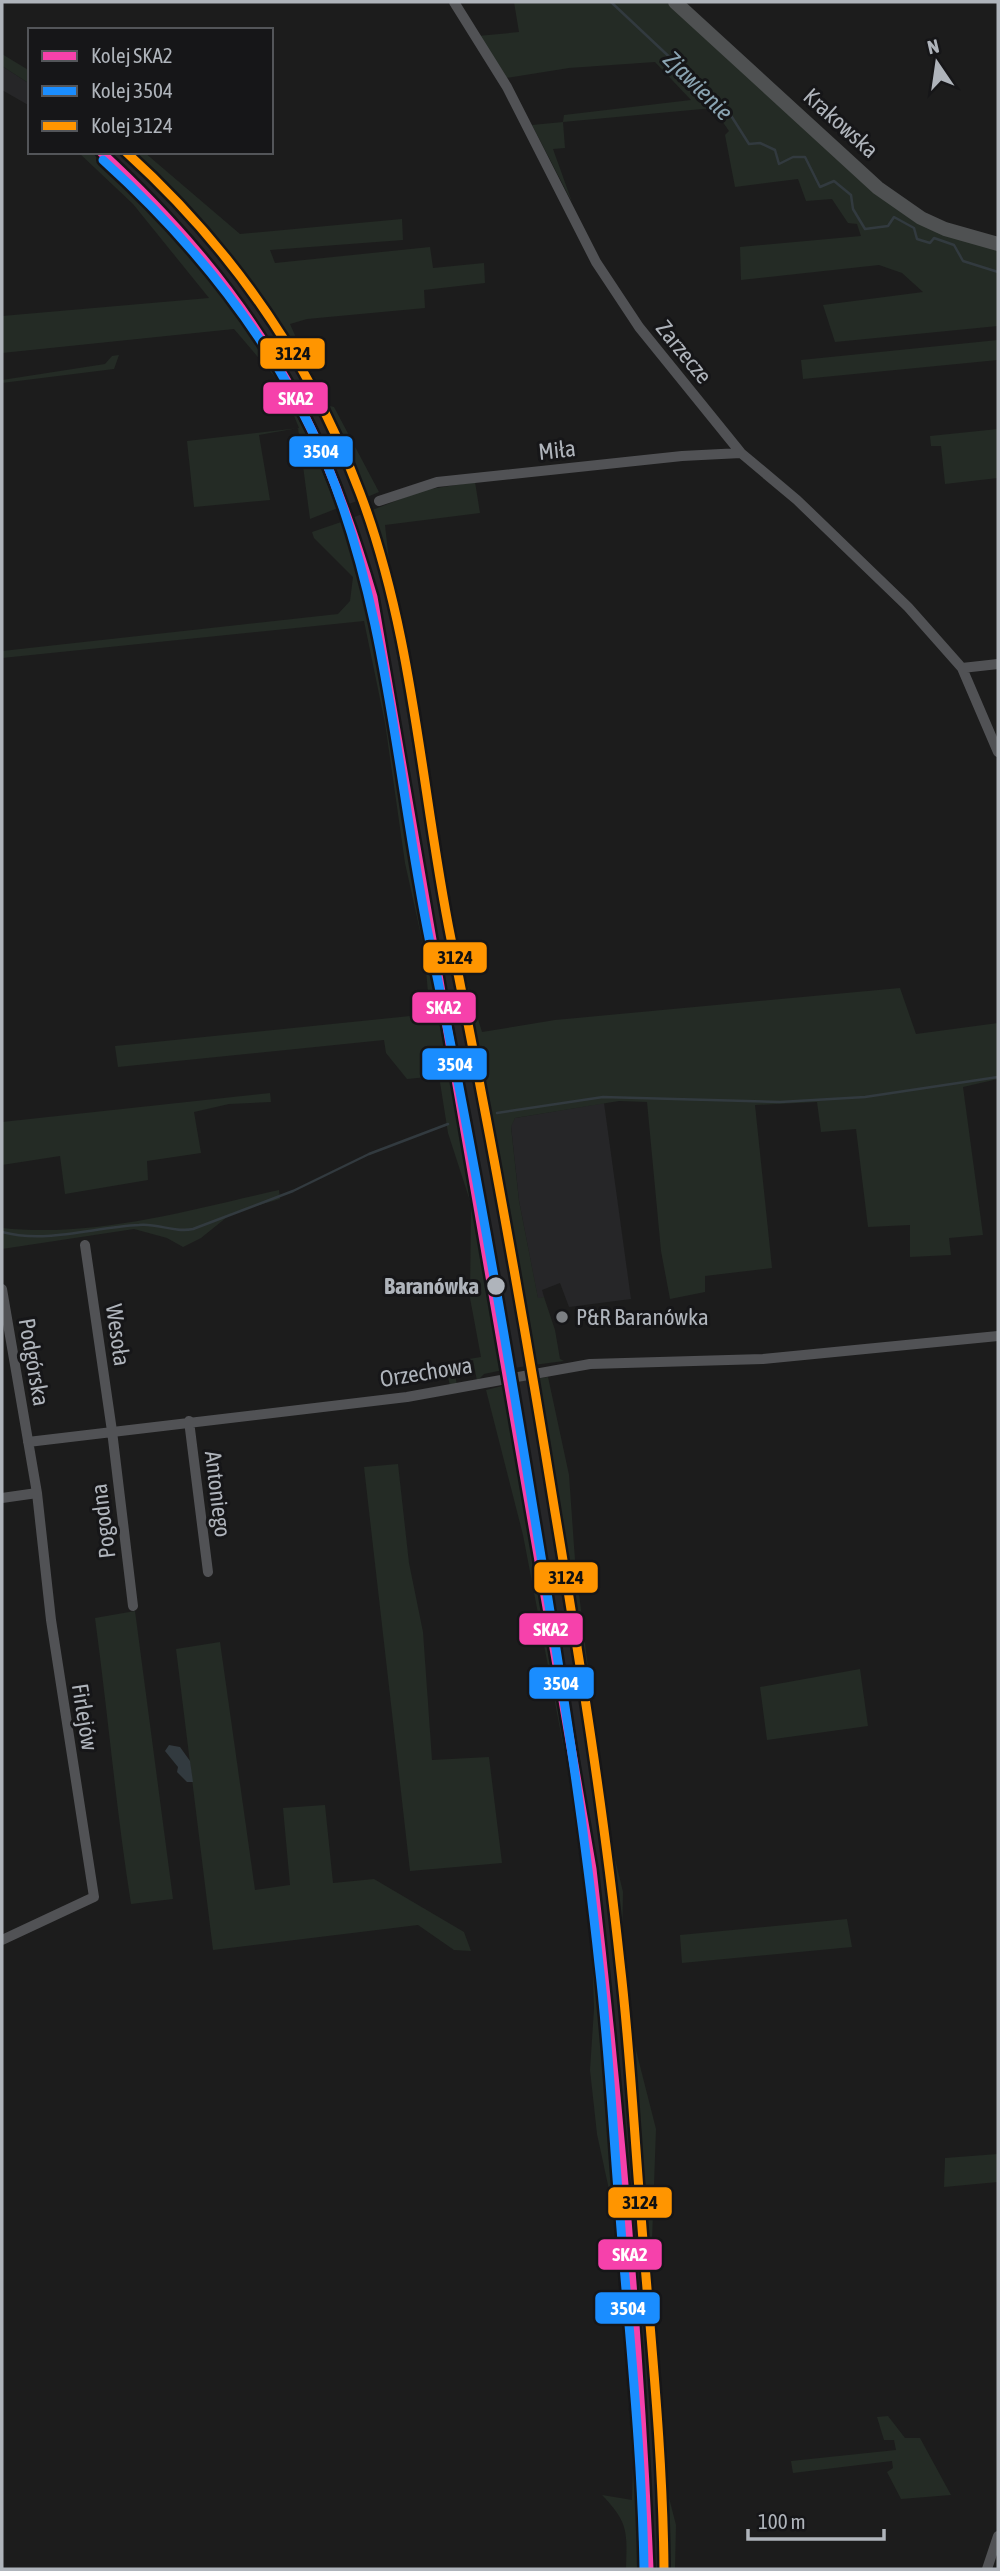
<svg xmlns="http://www.w3.org/2000/svg" width="1000" height="2571" font-family="'Asap Condensed',sans-serif">
<style>
.built{fill:#262628}
.green{fill:#242b25}
.water{fill:#323a3f}
.lines{fill:none;stroke-linecap:round;stroke-linejoin:round}
.stream{stroke:#323a3f;stroke-width:2.5}
.street{stroke:#515255;stroke-width:10}
.secondary{stroke:#4f5152;stroke-width:14}
.rail-1-casing{stroke:#161618;stroke-width:14}
.rail-2-casing{stroke:#161618;stroke-width:14}
.rail-3-casing{stroke:#161618;stroke-width:14}
.rail-1{stroke:#f641ab;stroke-width:9}
.rail-2{stroke:#1a8dff;stroke-width:9}
.rail-3{stroke:#ff9500;stroke-width:9}
.stop-dot{fill:#afb4bb;stroke:#161618;stroke-width:2.5}
.poi-dot{fill:#7c7f83;stroke:#161618;stroke-width:2.5}
.labels{text-anchor:middle;stroke-width:6;stroke-linejoin:round;paint-order:stroke}
.street-label{font-size:23px;fill:#afb4bb;stroke:#161618}
.stop-label{font-size:23px;font-weight:bold;fill:#afb4bb;stroke:#161618;text-anchor:end}
.poi-label{font-size:23px;fill:#afb4bb;stroke:#161618;text-anchor:start}
.water-label{font-size:24px;font-style:italic;fill:#8aa4b2;stroke:#161618}
.line-badge{stroke:#161618;stroke-width:2.5}
.badge-label{font-size:19px;text-anchor:middle;font-weight:bold;fill:#fff}
.pale-badge-label{font-size:19px;text-anchor:middle;font-weight:bold;fill:#111}
</style>
<rect width="100%" height="100%" fill="#1c1c1c"/>
<path class="built" d="M2,66L30,84V106L2,90Z
M93,152H121L217,242L241,270L278,328L323,416L360,500L343,506L304,418L197,256L129,182Z
M362,514L374,544L388,603L441,910L498,1203L526,1366L503,1370L373,610L347,520Z
M604,1103L631,1299L569,1307L560,1283L542,1290L544,1297L538,1299L519,1201L511,1126L515,1118Z
M527,1380L585,1737L613,1936L660,2481L661,2569H643L640,2470L598,1953L586,1857L506,1385Z"/>
<path class="green" d="M514,2H667L878,196L998,248V326L835,342L823,305L923,292L902,273L879,265L741,280L740,247L861,236L857,224L848,223L832,199L806,201L798,179L735,187L725,135L729,131L713,108L563,122L565,148L553,149L572,202L532,125L563,122L564,115L691,100L655,62L569,68L506,78L478,36L519,32Z
M2,54L30,71V84L2,66Z
M78,152H93L129,182L197,256L244,317L281,384L304,418L343,506L310,519L298,428L259,435L270,500L194,507L187,441L299,428L281,384L234,329L2,353V316L209,298L133,204Z
M121,152H144L240,234L402,219L403,240L270,250L275,263L430,247L433,268L484,263L485,283L424,290L425,308L307,319L290,324L326,405L334,407L379,492L360,500C326,422 292,342 242,272C214,232 160,184 121,152Z
M998,340V360L803,379L801,360Z
M119,355L114,369L2,383V380L105,364L112,356Z
M998,429V478L945,484L941,446H931L930,436Z
M475,482L480,513L385,525L396,623L412,682L457,951L482,1032L555,1020L900,988L916,1034L998,1023V1079L963,1087L983,1235L949,1238L951,1255L910,1257V1225L868,1227L856,1129L821,1132L817,1102L755,1105L772,1268L705,1276V1292L670,1299L661,1251L647,1102L619,1101L515,1118L511,1127L519,1201L538,1298L544,1297L555,1330L560,1359L564,1361L526,1366L498,1203L441,910L388,603L374,544L362,514L424,490Z
M347,520L373,610L503,1370L484,1374L477,1381L473,1360L453,1363L457,1385L450,1386L445,1363L481,1357L470,1298L471,1204L448,1133L439,1076L407,1079L386,1053L384,1040L118,1067L115,1046L430,1014L424,949L405,863L385,723L364,621L2,658V651L338,614L350,601L353,577L314,538L312,532Z
M270,1093L271,1102L229,1104L194,1112L201,1153L147,1161L148,1180L65,1194L60,1156L2,1165V1122Z
M279,1190L280,1199L232,1213L201,1238L183,1247L167,1238L134,1229L2,1249V1228C95,1238 189,1210 279,1190Z
M548,1377L569,1475L575,1560L607,1826L623,1892L621,1991L656,2129L652,2241L654,2332L667,2490L676,2525L675,2569H661L660,2481L613,1936L585,1737L527,1380Z
M506,1385L586,1857L598,1953L640,2470L643,2569H626C627,2532 629,2523 602,2495L632,2500L633,2467L619,2266L611,2199L597,2134L590,2070L594,2009L592,1948L566,1760L523,1535L486,1390Z
M398,1464L409,1563L423,1632L432,1760L489,1757L502,1863L410,1871L364,1467Z
M135,1611L173,1899L131,1904C116,1809 108,1714 95,1618Z
M220,1642L255,1890L290,1885L283,1808L325,1805L333,1883L374,1879L464,1932L471,1951L454,1950L418,1925L213,1950L176,1649Z
M860,1669L868,1726L767,1740L760,1687Z
M847,1919L852,1947L682,1963L680,1935Z
M998,2154V2182L944,2187L945,2158Z
M888,2416L905,2438H920L951,2495L901,2499L887,2472L893,2468L892,2461L793,2473L791,2461L896,2450L894,2440H884L877,2417Z"/>
<path class="water" d="M169,1745L180,1747L190,1761L193,1782H187L177,1772L178,1767L165,1751Z"/>
<g class="lines">
<path class="stream" d="M611,2L730,114L749,144L760,143L775,150L779,164L793,157H805L820,187L834,181L851,195L853,209L865,229L888,226L894,217L914,228L917,239L930,243L934,238L954,245L963,261L998,272
M497,1113L603,1097L780,1102L865,1097L998,1077
M2,1232C47,1244 94,1227 139,1225C158,1223 174,1233 193,1229L293,1191L369,1154L448,1124"/>
<path class="street" d="M454,2L507,87L596,262L639,327L741,453L797,500L908,607L962,668L998,752
M379,501L437,482L682,456L741,453
M962,668L998,664
M85,1245L112,1431L133,1606
M2,1289L37,1493L51,1620L94,1897L2,1940
M189,1421L208,1572
M28,1442L407,1397L590,1364L763,1359L998,1336
M2,1498L37,1493
M987,2569L998,2536"/>
<path class="secondary" d="M675,2L878,188L921,218L945,229L998,244"/>
<g class="rail-1-casing">
<path id="rail-1" d="M101,152C248,288 317,406 373,597L592,1869C619,2101 639,2335 649,2569"/>
</g>
<g class="rail-2-casing">
<path id="rail-2" d="M103,160C197,245 276,344 326,462C389,615 397,782 430,943C470,1132 503,1323 534,1514C559,1664 583,1814 599,1964C609,2048 613,2132 620,2216C629,2334 642,2451 644,2569"/>
</g>
<g class="rail-3-casing">
<path id="rail-3" d="M126,152C231,247 310,361 360,493C414,635 421,791 451,939C490,1129 524,1320 555,1512C580,1662 604,1812 620,1963C630,2047 634,2131 641,2215C650,2333 663,2450 664,2569"/>
</g>
<use href="#rail-1" class="rail-1"/>
<use href="#rail-2" class="rail-2"/>
<use href="#rail-3" class="rail-3"/>
</g>
<circle class="stop-dot" cx="496" cy="1286" r="10"/>
<circle class="poi-dot" cx="562" cy="1317" r="7"/>
<g class="labels">
<g class="street-label">
<text transform="translate(841 123) rotate(42)" y="8">Krakowska</text>
<text transform="translate(684 352) rotate(51)" y="8">Zarzecze</text>
<text transform="translate(557 450) rotate(-6)" y="8">Miła</text>
<text transform="translate(118 1335) rotate(82)" y="8">Wesoła</text>
<text transform="translate(34 1362) rotate(80)" y="8">Podgórska</text>
<text transform="translate(426 1372) rotate(-9)" y="8">Orzechowa</text>
<text transform="translate(218 1494) rotate(83)" y="8">Antoniego</text>
<text transform="translate(103 1521) rotate(-97)" y="8">Pogodna</text>
<text transform="translate(85 1717) rotate(81)" y="8">Firlejów</text>
</g>
<g class="stop-label">
<text x="479" y="1294">Baranówka</text>
</g>
<g class="poi-label">
<text x="576" y="1325">P&amp;R Baranówka</text>
</g>
<g class="water-label">
<text transform="translate(698 86) rotate(45)" y="8">Zjawienie</text>
</g>
</g>
<g class="line-badge">
<rect x="259" y="337" width="67" height="33" rx="7" fill="#ff9500"/>
<rect x="262" y="381" width="67" height="34" rx="7" fill="#f641ab"/>
<rect x="288" y="435" width="66" height="33" rx="7" fill="#1a8dff"/>
<rect x="422" y="941" width="66" height="33" rx="7" fill="#ff9500"/>
<rect x="411" y="991" width="66" height="33" rx="7" fill="#f641ab"/>
<rect x="421" y="1047" width="67" height="34" rx="7" fill="#1a8dff"/>
<rect x="533" y="1561" width="66" height="33" rx="7" fill="#ff9500"/>
<rect x="518" y="1612" width="66" height="34" rx="7" fill="#f641ab"/>
<rect x="528" y="1666" width="67" height="34" rx="7" fill="#1a8dff"/>
<rect x="607" y="2186" width="66" height="33" rx="7" fill="#ff9500"/>
<rect x="597" y="2238" width="66" height="33" rx="7" fill="#f641ab"/>
<rect x="594" y="2291" width="67" height="34" rx="7" fill="#1a8dff"/>
</g>
<g class="badge-label">
<text x="296" y="405">SKA2</text>
<text x="321" y="458">3504</text>
<text x="444" y="1014">SKA2</text>
<text x="455" y="1071">3504</text>
<text x="551" y="1636">SKA2</text>
<text x="561" y="1690">3504</text>
<text x="630" y="2261">SKA2</text>
<text x="628" y="2315">3504</text>
</g>
<g class="pale-badge-label">
<text x="293" y="360">3124</text>
<text x="455" y="964">3124</text>
<text x="566" y="1584">3124</text>
<text x="640" y="2209">3124</text>
</g>
<rect width="1000" height="2571" fill="none" stroke="#afb4bb" stroke-width="7"/>
<rect x="28" y="28" width="245" height="126" fill="#161618" stroke="#535559" stroke-width="2"/>
<rect x="42" y="51" width="35" height="10" fill="#f641ab" stroke="#535559" stroke-width="2"/>
<text x="91" y="63" font-size="21" fill="#afb4bb">Kolej SKA2</text>
<rect x="42" y="86" width="35" height="10" fill="#1a8dff" stroke="#535559" stroke-width="2"/>
<text x="91" y="98" font-size="21" fill="#afb4bb">Kolej 3504</text>
<rect x="42" y="121" width="35" height="10" fill="#ff9500" stroke="#535559" stroke-width="2"/>
<text x="91" y="133" font-size="21" fill="#afb4bb">Kolej 3124</text>
<g transform="translate(937 63) rotate(347)" stroke="#161618" stroke-width="5" paint-order="stroke">
<path d="M0-5L12 26L0 18L-12 26Z" fill="#afb4bb"/>
<text y="-10" font-size="19" font-weight="bold" text-anchor="middle" fill="#afb4bb">N</text>
</g>
<path d="M748 2529v10h136v-10" fill="none" stroke="#afb4bb" stroke-width="3.5"/>
<text x="758" y="2529" font-size="21" fill="#afb4bb" stroke="#161618" stroke-width="5" paint-order="stroke">100 m</text>
</svg>
